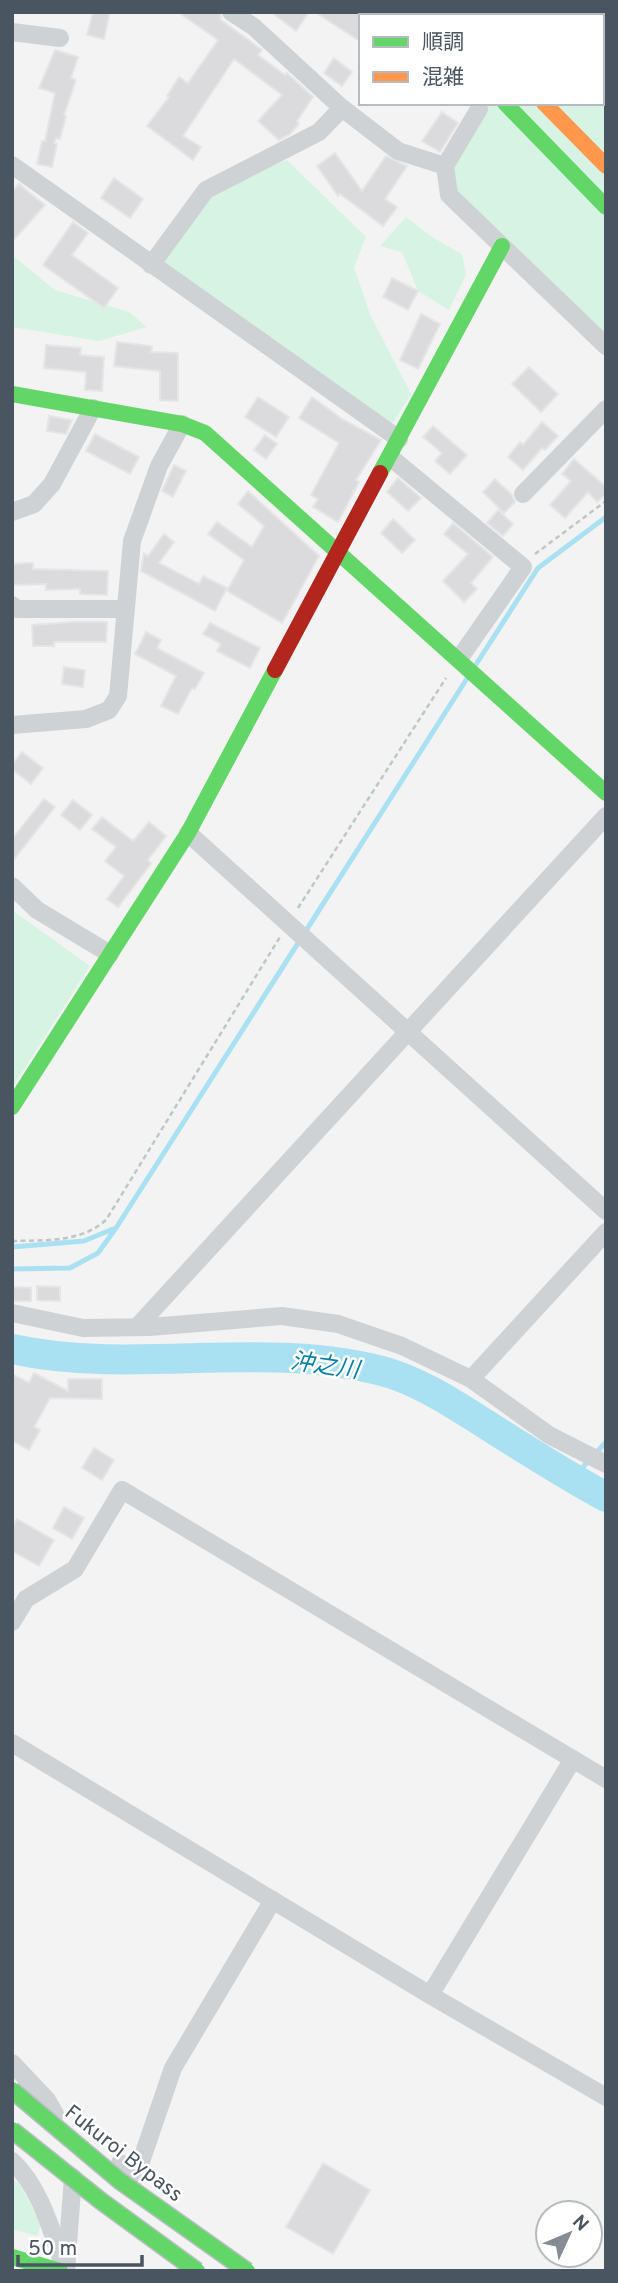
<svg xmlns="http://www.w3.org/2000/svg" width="618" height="2283" font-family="Overpass,'Noto Sans JP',sans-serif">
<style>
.green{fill:#d7f3e3}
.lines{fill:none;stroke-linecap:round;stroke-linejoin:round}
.stream{stroke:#aae1f2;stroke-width:5}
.river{stroke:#aae1f2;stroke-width:30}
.building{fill:#dbdbdd;stroke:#e5e5e6;stroke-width:2}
.path{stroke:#bcc8c5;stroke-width:2.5;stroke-dasharray:5 3.5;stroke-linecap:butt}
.street{stroke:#cfd2d4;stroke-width:18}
.fast{stroke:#63d668;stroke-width:16}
.slow{stroke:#ff974d;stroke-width:16}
.jam{stroke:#b3261e;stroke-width:16}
.fast-bridge-casing{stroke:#b8bdc3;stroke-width:19;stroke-linecap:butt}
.fast-bridge{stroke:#63d668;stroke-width:16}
.labels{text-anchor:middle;stroke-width:5;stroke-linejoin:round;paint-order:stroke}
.street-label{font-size:21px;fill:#495561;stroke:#fff}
.water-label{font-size:23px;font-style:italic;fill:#0580a8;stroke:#fff}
</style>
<rect width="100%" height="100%" fill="#f4f3f3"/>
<path class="green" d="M602,51L606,55V346L449,195L457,147L480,103H602Z
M287,160L366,237L354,267L370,314L411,394L393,423L150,274L206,190Z
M406,217L432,237L462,254L466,275L449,310L418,291L402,252L380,246Z
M12,255L55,290L129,312L147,327L99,341L12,327Z
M12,910L90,966L12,1088Z
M12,2180L19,2183L41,2223L37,2236L12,2229Z"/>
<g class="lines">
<path class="stream" d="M475,666L538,568L606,517
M12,1247L84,1241L113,1229
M12,1269L70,1268L98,1253L116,1228L468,677
M572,1479L606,1442"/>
<path class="river" d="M12,1349C136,1376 267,1338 389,1373C424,1384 457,1406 487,1425C526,1450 565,1475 606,1497"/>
</g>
<path class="building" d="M93,12H110L104,39L87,35Z
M178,12H220L221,20L262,50L258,55L285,75L287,73L313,97L297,121L299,124L290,134L279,140L258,121L282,95L234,59L183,136L201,147L193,160L147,126L169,97L167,96L179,77L188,83L218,40Z
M271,12H309L296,31Z
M315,12H355L361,16V42Z
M55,50L78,57L71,78L76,80L64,115L66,116L60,139L56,138L54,143L57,144L52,167L37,164L42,141H45L55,93L39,88Z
M334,58L352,72L342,86L324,73Z
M442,112L458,123L440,152L422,141Z
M335,153L362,191L386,156L407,166L385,199L397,207L383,226L340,194L338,196L317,166Z
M114,178L143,199L130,218L101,198Z
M19,184L45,205L12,242V192Z
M73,222L88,233L72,255L118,288L104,308L43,265Z
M392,278L418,291L408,310L383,297Z
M421,314L440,324L418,369L400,360Z
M117,342L152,346L151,352L178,353V401L160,400V371L114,366Z
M46,345L81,348L80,355L104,357L102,391L85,390L86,372L44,368Z
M529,367L558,394L541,412L512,384Z
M258,397L289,417L276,437L245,417Z
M312,397L342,419L381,440L356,480L359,482L338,522L313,507L318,499L311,495L339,443L299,418Z
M49,416L72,420L66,434L47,431Z
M542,422L558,436L545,450L542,448L523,470L508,457L520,442L523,445Z
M433,426L467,455L450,474L435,461L442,453L423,437Z
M95,434L139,457L130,474L86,451Z
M265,435L277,444L266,459L254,450Z
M574,459L606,487V494L597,502L588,492L565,518L550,505L571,481L562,474Z
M174,465L186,471L173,497L162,491Z
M398,478L421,498L408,511L387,492Z
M495,479L512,495L515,502L504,513L483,492Z
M248,491L319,556L282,623L227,591L244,560L208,534L217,522L252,547L264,526L238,504Z
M498,510L513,524L503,536L487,523Z
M393,519L415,540L402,553L381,533Z
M453,523L493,557L471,583L477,589L464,602L443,581L468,554L444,534Z
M164,534L174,542L159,563L199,584L203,576L227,588L215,611L141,571L144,553L148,556Z
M33,563V569L108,571L107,595L80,594V589L46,590V584L13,585L12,564Z
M74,622H107L106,642H54V646H33L32,625Z
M210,623L260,648L250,668L217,651L221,644L203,634Z
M146,632L161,640L157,648L204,673L195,689L192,688L178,714L161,706L176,676L135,654Z
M64,667L85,670L83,687L62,684Z
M22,752L43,768L31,784L12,769V765Z
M44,799L55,807L12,862V839Z
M73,800L92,815L80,830L61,815Z
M102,817L133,841L149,822L166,836L148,860L151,863L150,865L118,907L107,899L124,876L105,861L116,847L92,829Z
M37,1286L60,1287V1301L37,1300Z
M12,1287L31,1288V1301H12Z
M34,1373L68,1391V1379H102V1399L50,1398L34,1427L40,1430L29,1450L12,1441V1374L29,1383Z
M94,1448L114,1460L102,1480L82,1468Z
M64,1507L84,1518L72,1539L53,1528Z
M17,1519L54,1540L39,1566L12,1551V1528Z
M323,2163L370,2190L333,2254L286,2227Z"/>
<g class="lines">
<path class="path" d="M535,554L606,501
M298,908L446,678
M12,1241C45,1240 80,1243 106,1220L280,937"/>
<path class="street" d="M231,12L254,27L342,108L398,151L445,166
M565,12L568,16
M528,16L530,12
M12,32L60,38
M602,51L606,54
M479,109L445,166L449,195L606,346
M12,165L399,439
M151,265L206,190L319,132L342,108
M390,457L523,567L459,659
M523,494L606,409
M12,512L34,504L52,484L93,408
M12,605L17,609H126
M12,725L86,719L109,710L118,696L132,541L159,466L182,424
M188,833L606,1211
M12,886L37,910L110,954
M12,1313L83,1328L150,1327L282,1316L338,1324L402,1346L471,1379L549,1435L606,1464
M137,1327L606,816
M471,1379L606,1232
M12,1622L26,1599L75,1569L122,1490L606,1779
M12,1743L430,1995L606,2097
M430,1995L573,1759
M12,2063L47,2100L55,2114
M12,2161C40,2187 51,2229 63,2264
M120,2163L136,2176L173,2068L273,1900
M66,2271L73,2177"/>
<path class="fast" d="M420,12L423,16
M459,12L463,16
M505,103L606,207
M12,394L182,424L205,433L606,793
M380,473L502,246
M12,1107L188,833L275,670
M12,2257L60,2271"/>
<path class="slow" d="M544,103L606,166"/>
<path class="jam" d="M275,670L380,473"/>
<g class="fast-bridge-casing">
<path id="fast-bridge" d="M12,2090L120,2181L247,2271
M12,2130L101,2201L197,2271"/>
</g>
<use href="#fast-bridge" class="fast-bridge"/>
</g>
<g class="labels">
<g class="street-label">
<text transform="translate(124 2153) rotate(38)" y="7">Fukuroi Bypass</text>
</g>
<g class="water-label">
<text transform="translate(325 1365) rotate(8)" y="8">沖之川</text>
</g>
</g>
<rect width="618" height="2283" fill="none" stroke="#495561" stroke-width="28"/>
<rect x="359" y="14" width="245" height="91" fill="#ffffff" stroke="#b6bbc0" stroke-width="2"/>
<rect x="373" y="37" width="35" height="10" fill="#63d668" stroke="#b6bbc0" stroke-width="2"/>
<text x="422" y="49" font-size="21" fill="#495561">順調</text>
<rect x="373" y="72" width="35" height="10" fill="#ff974d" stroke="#b6bbc0" stroke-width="2"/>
<text x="422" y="84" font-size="21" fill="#495561">混雑</text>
<g transform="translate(569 2234) rotate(46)"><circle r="33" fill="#ffffff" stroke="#b6bbc0" stroke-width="2"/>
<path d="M0-5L12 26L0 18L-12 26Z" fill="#858c94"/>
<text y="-10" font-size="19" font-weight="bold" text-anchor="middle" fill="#495561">N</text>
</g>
<path d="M18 2255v10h124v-10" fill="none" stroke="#495561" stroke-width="3.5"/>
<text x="28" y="2255" font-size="21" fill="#495561" stroke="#ffffff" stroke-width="5" paint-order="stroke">50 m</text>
</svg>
